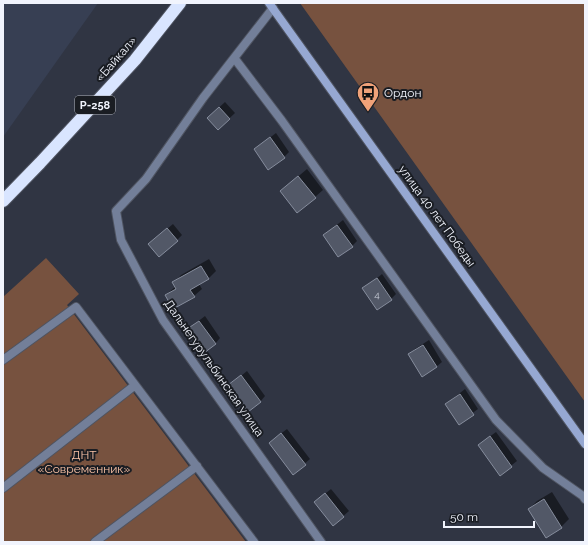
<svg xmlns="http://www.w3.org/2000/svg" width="588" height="545" font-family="Raleway,sans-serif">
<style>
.built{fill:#373f53}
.green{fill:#77523f}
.shadow{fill:#0007}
.building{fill:#525867;stroke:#868d9d}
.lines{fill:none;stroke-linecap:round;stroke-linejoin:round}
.street-casing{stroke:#4f5461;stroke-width:10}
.secondary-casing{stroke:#4f5461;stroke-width:10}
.highway-casing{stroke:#4f5461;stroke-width:14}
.street{stroke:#737f99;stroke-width:8}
.secondary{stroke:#96a8d2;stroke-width:8}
.highway{stroke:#d9e5ff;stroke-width:12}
.labels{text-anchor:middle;stroke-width:4;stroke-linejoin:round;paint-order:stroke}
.number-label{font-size:10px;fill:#c9cdd8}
.shield{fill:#1a1d23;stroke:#b0b4bc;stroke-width:1}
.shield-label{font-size:11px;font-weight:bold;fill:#f1f4fd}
.street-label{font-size:12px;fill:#f1f4fd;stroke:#1a1d23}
.poi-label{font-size:12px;fill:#f1f4fd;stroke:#1a1d23;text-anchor:start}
.park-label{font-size:12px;fill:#fbc3a6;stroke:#1a1d23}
</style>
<rect width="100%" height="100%" fill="#303543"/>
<path class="built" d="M3,3H98L3,137Z"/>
<path class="green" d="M300,3H585V402Z
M46,258L79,294L67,305L246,542H3V297Z"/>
<path class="shadow" d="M225,102L235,113L218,129L213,113Z
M276,133L289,152L284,157L255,149Z
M307,169L323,190L315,197L281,191Z
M343,220L357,241L352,246L324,235Z
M173,224L182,235L177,240L155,239Z
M209,259L216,271L208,279L199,284L202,289L194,296L166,295L176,286L174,283L181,275Z
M382,274L396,294L391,299L364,289Z
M205,316L220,338L215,344L188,329Z
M429,340L442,362L436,367L410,354L415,349Z
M247,371L265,396L260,402L230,385Z
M465,389L478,409L459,423L446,404Z
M287,429L310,459L294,473L275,438Z
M496,432L517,461L500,474L485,440Z
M331,489L349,511L333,525L321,497Z
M552,492L569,519L561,527L529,509L537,501Z"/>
<path class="building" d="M219,107L230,119L218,130L207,118Z
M270,137L285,158L268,170L254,149Z
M298,176L316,198L297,213L280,191Z
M337,225L353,247L338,257L323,235Z
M167,228L178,241L159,257L148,244Z
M201,266L209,279L190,290L195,297L173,309L165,295L176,289L172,282Z
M377,278L392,300L377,310L362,288Z
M199,321L216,344L204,353L187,329Z
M423,345L437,367L422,377L408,354Z
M241,375L261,402L248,412L228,385Z
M460,394L474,415L459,425L445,404Z
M281,433L306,465L293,475L269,443Z
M490,436L512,467L500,476L478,445Z
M325,493L344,517L333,526L314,502Z
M544,499L562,528L546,538L528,509Z"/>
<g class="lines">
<g class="street-casing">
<path id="street" d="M273,8L203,98L146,179L116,211L121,240L163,320L321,542
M235,59L282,121L496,420L543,468L583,496L585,499
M3,360L76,307L254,542
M3,488L134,386
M95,542L197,466"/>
</g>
<g class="secondary-casing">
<path id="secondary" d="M269,3L585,444"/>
</g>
<g class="highway-casing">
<path id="highway" d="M3,201L40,163L135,60L180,3"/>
</g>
<use href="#street" class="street"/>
<use href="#secondary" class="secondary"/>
<use href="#highway" class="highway"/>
</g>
<defs>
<g id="bus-pin" transform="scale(1.15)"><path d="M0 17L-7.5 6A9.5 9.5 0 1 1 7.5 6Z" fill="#f0a279" stroke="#1a1d23"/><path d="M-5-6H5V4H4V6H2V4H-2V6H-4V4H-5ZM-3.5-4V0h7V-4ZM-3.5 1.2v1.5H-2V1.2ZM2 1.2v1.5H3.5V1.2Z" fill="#111"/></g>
</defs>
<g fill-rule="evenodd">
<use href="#bus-pin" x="368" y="93"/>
</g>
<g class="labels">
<g class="number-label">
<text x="377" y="298">4</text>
</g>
<rect class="shield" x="75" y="96" width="40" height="18" rx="3"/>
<g class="shield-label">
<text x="95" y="109">Р-258</text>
</g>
<g class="street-label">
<text transform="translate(116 59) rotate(-49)" y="4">«Байкал»</text>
<text transform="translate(437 216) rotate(54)" y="4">улица 40 лет Победы</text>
<text transform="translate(214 368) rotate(55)" y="4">Дальнегурульбинская улица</text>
</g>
<g class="poi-label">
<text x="384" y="97">Ордон</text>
</g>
<g class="park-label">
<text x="84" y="459">ДНТ<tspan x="84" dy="14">«Современник»</tspan></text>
</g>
</g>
<rect width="588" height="545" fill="none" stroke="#f1f4fd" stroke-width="8"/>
<path d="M444 521v6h90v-6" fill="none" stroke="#f1f4fd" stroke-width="2"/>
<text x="450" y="521" font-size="12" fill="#f1f4fd" stroke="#1a1d23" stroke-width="3" paint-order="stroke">50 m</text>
</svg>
